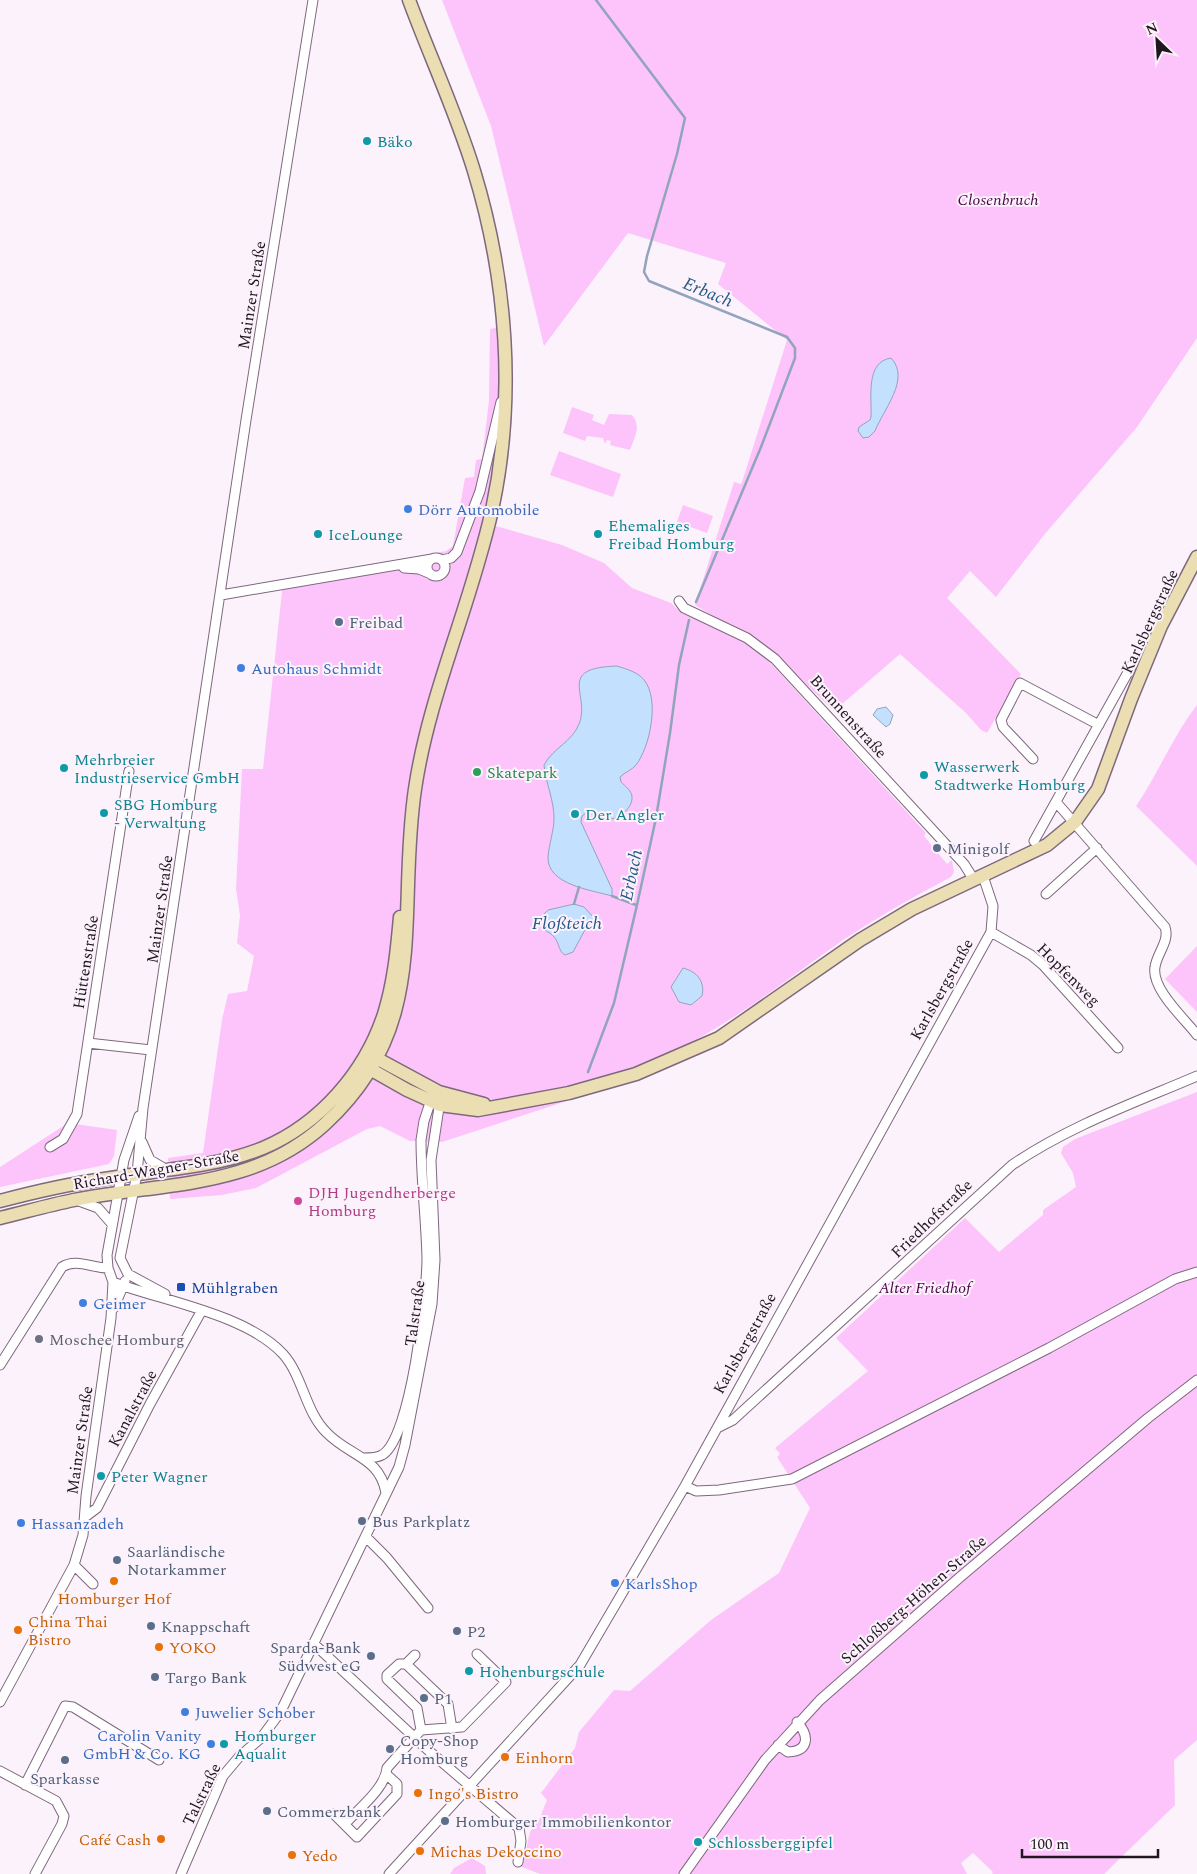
<svg xmlns="http://www.w3.org/2000/svg" width="1197" height="1874" font-family="Spectral,serif">
<style>
.green{fill:#fcc4fa}
.water{fill:#c3e1fe;stroke:#92a4bb}
.lines{fill:none;stroke-linecap:round;stroke-linejoin:round}
.stream{stroke:#92a4bb;stroke-width:2.5}
.street-casing{stroke:#7e687d;stroke-width:11}
.secondary-casing{stroke:#7e687d;stroke-width:15}
.street{stroke:#fff;stroke-width:9}
.secondary{stroke:#eadeb2;stroke-width:12}
.culture-dot{fill:#0f9aa8;stroke:#fcf2fb;stroke-width:2}
.shop-dot{fill:#3f7fe0;stroke:#fcf2fb;stroke-width:2}
.service-dot{fill:#5c6f8a;stroke:#fcf2fb;stroke-width:2}
.leisure-dot{fill:#2e9e5b;stroke:#fcf2fb;stroke-width:2}
.hotel-dot{fill:#d1479c;stroke:#fcf2fb;stroke-width:2}
.transit-dot{fill:#1a4fb4;stroke:#fcf2fb;stroke-width:2}
.worship-dot{fill:#6b7280;stroke:#fcf2fb;stroke-width:2}
.food-dot{fill:#e8710a;stroke:#fcf2fb;stroke-width:2}
.labels{text-anchor:middle;stroke-width:4;stroke-linejoin:round;paint-order:stroke}
.culture-label{font-size:16px;fill:#0d838f;stroke:#fcf2fb;text-anchor:start}
.park-label{font-size:16px;font-style:italic;fill:#4a054b;stroke:#fcf2fb}
.street-label{font-size:16px;fill:#201720;stroke:#fcf2fb}
.shop-label{font-size:16px;fill:#366cbe;stroke:#fcf2fb;text-anchor:start}
.service-label{font-size:16px;fill:#4e5e75;stroke:#fcf2fb;text-anchor:start}
.leisure-label{font-size:16px;fill:#27864d;stroke:#fcf2fb;text-anchor:start}
.hotel-label{font-size:16px;fill:#b23c85;stroke:#fcf2fb;text-anchor:start}
.transit-label{font-size:16px;fill:#164399;stroke:#fcf2fb;text-anchor:start}
.worship-label{font-size:16px;fill:#5b616d;stroke:#fcf2fb;text-anchor:start}
.food-label{font-size:16px;fill:#c56008;stroke:#fcf2fb;text-anchor:start}
.water-label{font-size:18px;font-style:italic;fill:#245988;stroke:#fcf2fb}
</style>
<rect width="100%" height="100%" fill="#fcf2fb"/>
<path class="green" d="M442,0H1197V338L1137,427L1044,535L996,597L970,571L947,598L1021,674L987,733L981,730L966,713L900,654L834,711L771,651L695,605L734,482L741,484L742,482L787,340L718,284L726,263L628,233L544,346L491,126Z
M510,325C512,392 512,460 496,526L562,545L604,563L632,588L671,603L683,614L721,629L758,649L926,833L924,836L947,864L952,860L954,872L951,877C914,896 878,917 843,940C786,980 732,1024 668,1054C637,1068 604,1077 571,1086L567,1101L442,1142L410,1141L380,1126L367,1129L256,1188L222,1195L170,1199L168,1158L203,1153L222,1020L228,994L247,991L254,956L237,943L240,915L236,889L242,769H263L283,582L446,551L453,546L465,478L474,477L476,460L482,459L489,401L490,329Z
M572,407L594,415L592,420L604,425L609,414L632,415C642,427 634,438 630,450L610,445L611,441L607,440L605,444L603,438L587,436L585,441L563,433Z
M559,451L621,474L613,497L550,475Z
M683,505L713,516L707,533L677,522Z
M1197,705V866L1136,806C1158,774 1173,736 1197,705Z
M1197,946V1012L1165,979Z
M1197,1092V1740L1174,1760L1175,1805L1104,1874H992L993,1872L973,1853L961,1863L967,1874H540L522,1867L530,1832L539,1820L547,1800L541,1793L575,1748L579,1732L614,1690L630,1691L711,1620L779,1573L810,1508L777,1457L780,1454L775,1448L868,1371L836,1338L965,1218L999,1252L1043,1215V1210L1076,1187L1073,1173L1061,1153L1063,1147L1075,1139Z
M68,1123L117,1130L114,1156L109,1164L0,1187V1167Z
M472,1858L485,1866L486,1874H450L454,1868Z"/>
<path class="water" d="M891,358C911,379 883,410 875,431L869,437L863,438L858,431L859,427L870,420L871,417C872,398 865,362 891,358Z
M617,666C626,669 638,672 644,680C660,699 650,747 636,765C632,770 625,772 620,777L621,782C625,786 632,791 632,797C633,808 617,821 607,819C601,818 597,811 590,810L582,816L581,822L612,889V896C592,890 547,885 548,857C549,844 554,831 554,818C554,800 546,784 544,765C553,748 572,742 579,724C591,695 555,668 617,666Z
M886,707L893,715L890,724L886,727L873,715L877,709Z
M574,904L584,907L595,919L586,928L573,952L565,955C559,952 559,943 555,938C549,930 540,931 538,920L548,910Z
M683,968C698,972 705,982 702,996L691,1005L679,1002L671,987Z"/>
<g class="lines">
<path class="stream" d="M596,0L685,118L677,154L647,256L644,272L649,281L787,337L795,348V358L761,447L696,602
M612,896L636,905
M574,904L579,887
M588,1072L614,1003L637,905L656,818L670,733L679,665L689,620"/>
<g class="street-casing">
<path id="street" d="M427 567a9 9 0 1 1 18 0a9 9 0 1 1-18 0Z
M442,560L451,558L457,552L480,491L501,402
M404,568L419,569L431,574
M221,595L432,559
M679,601L684,608L747,638L775,659L964,864L974,880
M1033,759L1003,727L1001,720L1020,683L1099,725
M1056,802L1165,927C1170,941 1157,953 1155,967C1151,989 1185,1019 1197,1035
M1034,841L1132,665
M1046,894L1097,848
M991,932L1031,955L1043,965L1118,1048
M88,1043L151,1050
M142,1142L150,1160L167,1170
M50,1147L63,1139L77,1114L129,771
M79,1201L98,1208L112,1224
M128,1274L120,1258L137,1174L143,1108L246,420L313,0
M128,1274L165,1294
M113,1282C162,1301 246,1314 283,1354C303,1376 305,1412 327,1433C349,1456 380,1457 386,1493
M114,1308L125,1281
M0,1365L62,1267C76,1258 92,1268 108,1268
M717,1428L733,1420L1012,1165C1069,1126 1134,1103 1197,1076
M363,1458C369,1458 377,1458 382,1455C411,1439 427,1292 427,1258C426,1219 421,1179 421,1140L424,1121L432,1097
M685,1486L696,1491L719,1490L792,1479L1049,1348L1175,1279L1197,1272
M85,1517L97,1508L150,1404L202,1310
M366,1537L387,1558L428,1608
M74,1565L93,1584
M313,1643L429,1751L519,1828L521,1841L518,1862
M406,1664L415,1655
M0,1702L74,1565L83,1535L86,1496L111,1318L113,1282L108,1268L107,1255L124,1160L139,1116
M421,1730L417,1708L387,1679V1675L399,1664H406L448,1704L452,1729
M778,1745L788,1752C810,1751 809,1735 797,1722
M0,1771L56,1801L64,1816L62,1824L35,1874
M25,1785L65,1706L73,1707L159,1760
M334,1814L357,1837L397,1794V1784L386,1774
M345,1824C358,1809 385,1789 387,1768L421,1730L462,1727L506,1682L477,1654
M181,1874L223,1776L239,1757L262,1737L281,1711L399,1467L405,1445L432,1304L435,1260L431,1160L440,1101
M389,1874L580,1665L685,1486L991,932L993,906L983,876
M684,1874L765,1760L820,1700L959,1578L1148,1418L1197,1380"/>
</g>
<g class="secondary-casing">
<path id="secondary" d="M365,1057L370,1069L407,1090L440,1105L478,1110L569,1093L636,1074L719,1038L860,940L912,909L1047,845L1075,822L1098,789L1131,699L1161,626L1197,557
M370,1058H376L439,1092L484,1104
M0,1201C34,1192 69,1184 104,1179C157,1170 213,1168 263,1148C320,1124 365,1072 384,1014C394,982 397,950 400,917
M0,1218C25,1212 49,1205 74,1200C163,1182 253,1190 325,1124C433,1025 396,916 415,789C429,694 471,605 492,510C516,399 507,279 474,171C456,112 430,57 409,0"/>
</g>
<use href="#street" class="street"/>
<use href="#secondary" class="secondary"/>
</g>
<g class="culture-dot">
<circle cx="367" cy="141" r="5"/>
<circle cx="318" cy="534" r="5"/>
<circle cx="598" cy="534" r="5"/>
<circle cx="64" cy="768" r="5"/>
<circle cx="924" cy="775" r="5"/>
<circle cx="104" cy="813" r="5"/>
<circle cx="575" cy="814" r="5"/>
<circle cx="101" cy="1476" r="5"/>
<circle cx="469" cy="1671" r="5"/>
<circle cx="224" cy="1744" r="5"/>
<circle cx="698" cy="1842" r="5"/>
</g>
<g class="shop-dot">
<circle cx="408" cy="509" r="5"/>
<circle cx="241" cy="668" r="5"/>
<circle cx="83" cy="1303" r="5"/>
<circle cx="21" cy="1523" r="5"/>
<circle cx="615" cy="1583" r="5"/>
<circle cx="185" cy="1712" r="5"/>
<circle cx="211" cy="1744" r="5"/>
</g>
<g class="service-dot">
<circle cx="339" cy="622" r="5"/>
<circle cx="937" cy="848" r="5"/>
<circle cx="362" cy="1521" r="5"/>
<circle cx="117" cy="1560" r="5"/>
<circle cx="151" cy="1626" r="5"/>
<circle cx="457" cy="1631" r="5"/>
<circle cx="371" cy="1656" r="5"/>
<circle cx="155" cy="1677" r="5"/>
<circle cx="424" cy="1698" r="5"/>
<circle cx="390" cy="1749" r="5"/>
<circle cx="65" cy="1760" r="5"/>
<circle cx="267" cy="1811" r="5"/>
<circle cx="445" cy="1821" r="5"/>
</g>
<circle class="leisure-dot" cx="477" cy="772" r="5"/>
<circle class="hotel-dot" cx="298" cy="1201" r="5"/>
<rect class="transit-dot" x="176" y="1282" width="10" height="10" rx="2.5"/>
<circle class="worship-dot" cx="39" cy="1339" r="5"/>
<g class="food-dot">
<circle cx="114" cy="1581" r="5"/>
<circle cx="18" cy="1630" r="5"/>
<circle cx="159" cy="1647" r="5"/>
<circle cx="505" cy="1757" r="5"/>
<circle cx="418" cy="1793" r="5"/>
<circle cx="161" cy="1839" r="5"/>
<circle cx="420" cy="1851" r="5"/>
<circle cx="292" cy="1855" r="5"/>
</g>
<g class="labels">
<g class="culture-label">
<text x="377" y="147">Bäko</text>
<text x="608" y="531">Ehemaliges<tspan x="608" dy="18">Freibad Homburg</tspan></text>
<text x="328" y="540">IceLounge</text>
<text x="74" y="765">Mehrbreier<tspan x="74" dy="18">Industrieservice GmbH</tspan></text>
<text x="934" y="772">Wasserwerk<tspan x="934" dy="18">Stadtwerke Homburg</tspan></text>
<text x="114" y="810">SBG Homburg<tspan x="114" dy="18">- Verwaltung</tspan></text>
<text x="585" y="820">Der Angler</text>
<text x="111" y="1482">Peter Wagner</text>
<text x="479" y="1677">Hohenburgschule</text>
<text x="234" y="1741">Homburger<tspan x="234" dy="18">Aqualit</tspan></text>
<text x="708" y="1848">Schlossberggipfel</text>
</g>
<g class="park-label">
<text x="998" y="205">Closenbruch</text>
<text x="925" y="1293">Alter Friedhof</text>
</g>
<g class="street-label">
<text transform="translate(251 295) rotate(-81)" y="6">Mainzer Straße</text>
<text transform="translate(1149 621) rotate(-65)" y="6">Karlsbergstraße</text>
<text transform="translate(849 716) rotate(48)" y="6">Brunnenstraße</text>
<text transform="translate(159 909) rotate(-82)" y="6">Mainzer Straße</text>
<text transform="translate(85 962) rotate(-81)" y="6">Hüttenstraße</text>
<text transform="translate(1069 974) rotate(45)" y="6">Hopfenweg</text>
<text transform="translate(941 989) rotate(-61)" y="6">Karlsbergstraße</text>
<text transform="translate(156 1169) rotate(-10)" y="6">Richard-Wagner-Straße</text>
<text transform="translate(931 1218) rotate(-44)" y="6">Friedhofstraße</text>
<text transform="translate(414 1313) rotate(-82)" y="6">Talstraße</text>
<text transform="translate(744 1343) rotate(-61)" y="6">Karlsbergstraße</text>
<text transform="translate(132 1408) rotate(-62)" y="6">Kanalstraße</text>
<text transform="translate(79 1440) rotate(-82)" y="6">Mainzer Straße</text>
<text transform="translate(913 1599) rotate(-41)" y="6">Schloßberg-Höhen-Straße</text>
<text transform="translate(201 1794) rotate(-64)" y="6">Talstraße</text>
</g>
<g class="shop-label">
<text x="418" y="515">Dörr Automobile</text>
<text x="251" y="674">Autohaus Schmidt</text>
<text x="93" y="1309">Geimer</text>
<text x="31" y="1529">Hassanzadeh</text>
<text x="625" y="1589">KarlsShop</text>
<text x="195" y="1718">Juwelier Schober</text>
<text x="201" y="1741" text-anchor="end">Carolin Vanity<tspan x="201" dy="18">GmbH &amp; Co. KG</tspan></text>
</g>
<g class="service-label">
<text x="349" y="628">Freibad</text>
<text x="947" y="854">Minigolf</text>
<text x="372" y="1527">Bus Parkplatz</text>
<text x="127" y="1557">Saarländische<tspan x="127" dy="18">Notarkammer</tspan></text>
<text x="161" y="1632">Knappschaft</text>
<text x="467" y="1637">P2</text>
<text x="361" y="1653" text-anchor="end">Sparda-Bank<tspan x="361" dy="18">Südwest eG</tspan></text>
<text x="165" y="1683">Targo Bank</text>
<text x="434" y="1704">P1</text>
<text x="400" y="1746">Copy-Shop<tspan x="400" dy="18">Homburg</tspan></text>
<text x="65" y="1784" text-anchor="middle">Sparkasse</text>
<text x="277" y="1817">Commerzbank</text>
<text x="455" y="1827">Homburger Immobilienkontor</text>
</g>
<g class="leisure-label">
<text x="487" y="778">Skatepark</text>
</g>
<g class="hotel-label">
<text x="308" y="1198">DJH Jugendherberge<tspan x="308" dy="18">Homburg</tspan></text>
</g>
<g class="transit-label">
<text x="191" y="1293">Mühlgraben</text>
</g>
<g class="worship-label">
<text x="49" y="1345">Moschee Homburg</text>
</g>
<g class="food-label">
<text x="114" y="1604" text-anchor="middle">Homburger Hof</text>
<text x="28" y="1627">China Thai<tspan x="28" dy="18">Bistro</tspan></text>
<text x="169" y="1653">YOKO</text>
<text x="515" y="1763">Einhorn</text>
<text x="428" y="1799">Ingo's Bistro</text>
<text x="151" y="1845" text-anchor="end">Café Cash</text>
<text x="430" y="1857">Michas Dekoccino</text>
<text x="302" y="1861">Yedo</text>
</g>
<g class="water-label">
<text transform="translate(708 292) rotate(22)" y="6">Erbach</text>
<text transform="translate(631 875) rotate(-78)" y="6">Erbach</text>
<text x="567" y="929">Floßteich</text>
</g>
</g>
<g transform="translate(1157 40) rotate(335)" stroke="#fcf2fb" stroke-width="4" paint-order="stroke">
<path d="M0-4L9 19L0 12L-9 19Z" fill="#201720"/>
<text y="-8" font-size="14" font-weight="bold" text-anchor="middle" fill="#201720">N</text>
</g>
<path d="M1022 1849v8h136v-8" fill="none" stroke="#201720" stroke-width="2.5"/>
<text x="1030" y="1849" font-size="15" fill="#201720" stroke="#fcf2fb" stroke-width="4" paint-order="stroke">100 m</text>
</svg>
